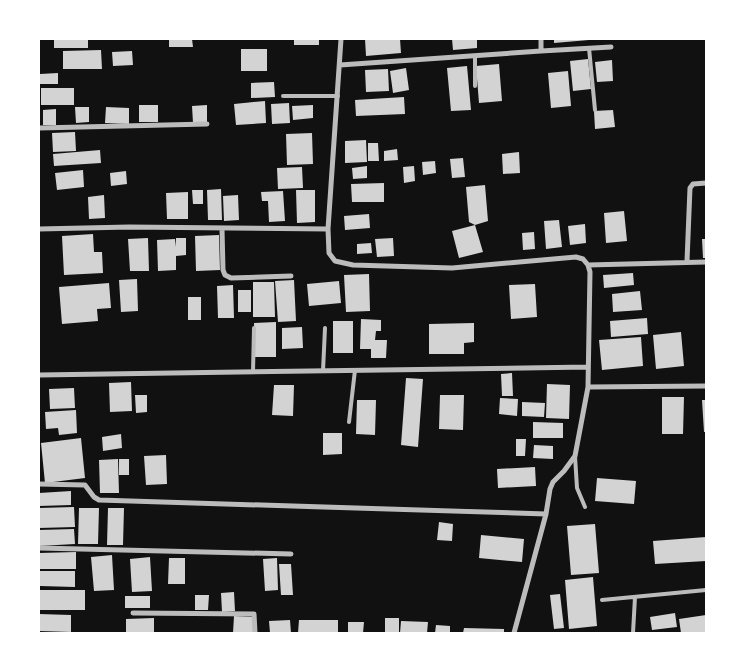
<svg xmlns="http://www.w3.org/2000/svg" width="745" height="672" font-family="'Archivo Narrow',sans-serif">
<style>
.building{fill:#d3d3d3}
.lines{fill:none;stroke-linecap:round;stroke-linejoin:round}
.service{stroke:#bcbcbc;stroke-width:4}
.minor{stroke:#bcbcbc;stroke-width:5}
</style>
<rect width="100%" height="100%" fill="#111"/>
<path class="building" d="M54,39H88V48H54Z
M169,39H192L193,47H169Z
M294,39H319V45H294Z
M365,39H400L401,53L366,56Z
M452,39H477V48L453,50Z
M554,39H589V40L554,43Z
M241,49H267V71H241Z
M101,50L102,69H63V51Z
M132,51L133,65L113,66L112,52Z
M588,59L591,89L573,91L570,61Z
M612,60L613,81L597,82L595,62Z
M499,64L502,101L479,103L476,66Z
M467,66L471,110L451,111L447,68Z
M406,68L409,90L393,93L390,71Z
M388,69L389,91L366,92L365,70Z
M568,71L571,106L551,108L548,73Z
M58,73V84H40V74Z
M274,82L275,97L251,98V83Z
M41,88H74V105H41Z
M404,97L405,114L356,116L355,100Z
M265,101L266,123L236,125L234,104Z
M289,103L290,123L272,124L271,104Z
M139,105H158V122H139Z
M207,105V122L193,123L192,106Z
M313,105V118L293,120L292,106Z
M75,107H89V122L76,123Z
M106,107L129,108V124L105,123Z
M56,109V125H43V110Z
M613,110L615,127L595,129L594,111Z
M75,132L76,151L53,152L52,133Z
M312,133L313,164L287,165L286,134Z
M366,140L367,162L345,163V141Z
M368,143H378L379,161H368Z
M397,149L398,160L384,161V151Z
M100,150L101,163L54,166L53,154Z
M519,152L520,173L503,174L502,154Z
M463,158L465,177L452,178L450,159Z
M435,161L436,173L423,175L422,162Z
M367,166V178L353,179L352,168Z
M414,166L415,181L404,183L403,167Z
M302,167L303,188L278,189L277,168Z
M83,170L84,187L57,190L55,173Z
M126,171L127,184L111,186L110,173Z
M384,183V202H352L351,184Z
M485,185L488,221L475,225L483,252L459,258L452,231L475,225L469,222L466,187Z
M221,189L222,220H208L207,190Z
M192,190H203V204H193Z
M296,190H315V222L297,223Z
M283,191L285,221L269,222L268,201H262L261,192Z
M188,192V219H167L166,193Z
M104,195L105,218L89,219L88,197Z
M238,195L239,220L224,221L223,196Z
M624,211L627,241L606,243L604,213Z
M369,214L370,228L345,230L344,216Z
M559,220L562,247L546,249L544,221Z
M585,224L586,243L570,245L568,226Z
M534,232L535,249L523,250L522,233Z
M93,234L94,252H102L103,273L64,275L62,236Z
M219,235L220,270L196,271L195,236Z
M148,238L149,271H130L128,239Z
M176,238H186V255L176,256V270L158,271L157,240L175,239L176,247Z
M393,238L394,256L377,257L375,239Z
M702,239H706V258H703Z
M371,243L372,253L357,254V244Z
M633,273L634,285L604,288L603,275Z
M369,274L370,311L346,312L344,275Z
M137,279L138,311L121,312L119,280Z
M294,280L296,321L278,322L275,281Z
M339,281L341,303L309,306L307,284Z
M253,282H274L275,317H253Z
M109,283L111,308L97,309L98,321L62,324L59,287Z
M535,284L537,317L511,319L509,285Z
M233,285L234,318H218L217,286Z
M238,290H251V312H238Z
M640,291L642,310L613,312L612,294Z
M188,297H201V320H188Z
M647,318L648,334L611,337L610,321Z
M361,319L381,320V331H376L375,340H387L386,358H371V349H360Z
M333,321H353V353H333Z
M276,322V357H255L254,323Z
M474,323V342L464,343V354H429V324Z
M302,327L303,348L282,349V328Z
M681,332L684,366L656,369L653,335Z
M641,337L643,366L602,370L599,340Z
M512,373L513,396H502L501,374Z
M406,378L423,379L418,447L401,445Z
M131,382L132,411L110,412L109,383Z
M547,384L570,385L569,419L546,418Z
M274,385H294L293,416L272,415Z
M74,388L75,408L50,409L49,389Z
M135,395H147V412L136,413Z
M440,395H464L463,430L439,429Z
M662,397H684L683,434H662Z
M500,398L518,399L517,416L499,414Z
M357,400H376L375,435L356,434Z
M702,400H706V432H704Z
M522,402L545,403L544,417L522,416Z
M76,410L77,433L59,435L58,428L46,429L45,412Z
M533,422L563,423V438H533Z
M323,433H342V454L323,455Z
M121,434L122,448L103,451L102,437Z
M81,438L85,478L45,483L41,443Z
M516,439H526L525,456H516Z
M534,445L553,446V459L533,458Z
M166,455L167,484L146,485L144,456Z
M118,459L119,493H100L99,460Z
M119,459H129V475H119Z
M535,467L536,486L498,488L497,469Z
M597,478L636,481L634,504L595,501Z
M71,491V505L39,506V493Z
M74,507L75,527L39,528V508Z
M79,508H99L98,544H78Z
M108,508H124L123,545H107Z
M439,522L453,524L452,541L437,540Z
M595,524L599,573L571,575L567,526Z
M74,529L75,544L39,546V530Z
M481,535L524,539L522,562L479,558Z
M706,537V561L655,564L653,541Z
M76,552V569H39V553Z
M112,555L114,590L94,591L91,557Z
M150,557L152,591L132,592L130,559Z
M169,558H185V584H168Z
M277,558L278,590L265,591L263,559Z
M279,564H291L293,595H281Z
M40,571H75V587L40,586Z
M593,577L597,626L569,629L565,580Z
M39,590H85V610H39Z
M234,592L235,611L222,612L221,593Z
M560,594L564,628L554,629L550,595Z
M195,595H209L208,610H195Z
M125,596H150V608H125Z
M675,613L677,627L652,630L650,617Z
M39,614L71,615V632L39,631Z
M706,615V633H681L679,619Z
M234,616L254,617V633H233Z
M154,618V632H126V619Z
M385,618H399V633H385Z
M290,620L291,633H270L269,621Z
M299,620H338V633H298Z
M401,621L428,622L427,633H400Z
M348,622H364L363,633H348Z
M436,625L450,626V633H435Z
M464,628L504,629V633H463Z"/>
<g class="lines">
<path class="service" d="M589,48L595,110
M475,57V86
M283,96H338
M323,371L325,328
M253,372L254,328
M349,422L355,370
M575,456L577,488L585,507
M602,600L706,590
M633,633L635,597"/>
<path class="minor" d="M341,39L328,229L329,253L335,261L353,265L452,268L576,257L583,259L588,265L590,272L588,387L575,456L564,471L553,482L550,489L546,514L514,633
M541,51L611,47
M340,65L541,51V39
M39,128L207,124
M39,229L129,227L328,229
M222,229L223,270L225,275L231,278L291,276
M687,261L690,188L693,184L706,183
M588,265L706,262
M39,375L588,367
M588,387L706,386
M39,484L85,485L94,497L99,500L546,514
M39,548L291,554
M133,613L254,614L255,633"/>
</g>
<rect width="745" height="672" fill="none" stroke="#ffffff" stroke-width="80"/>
</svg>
